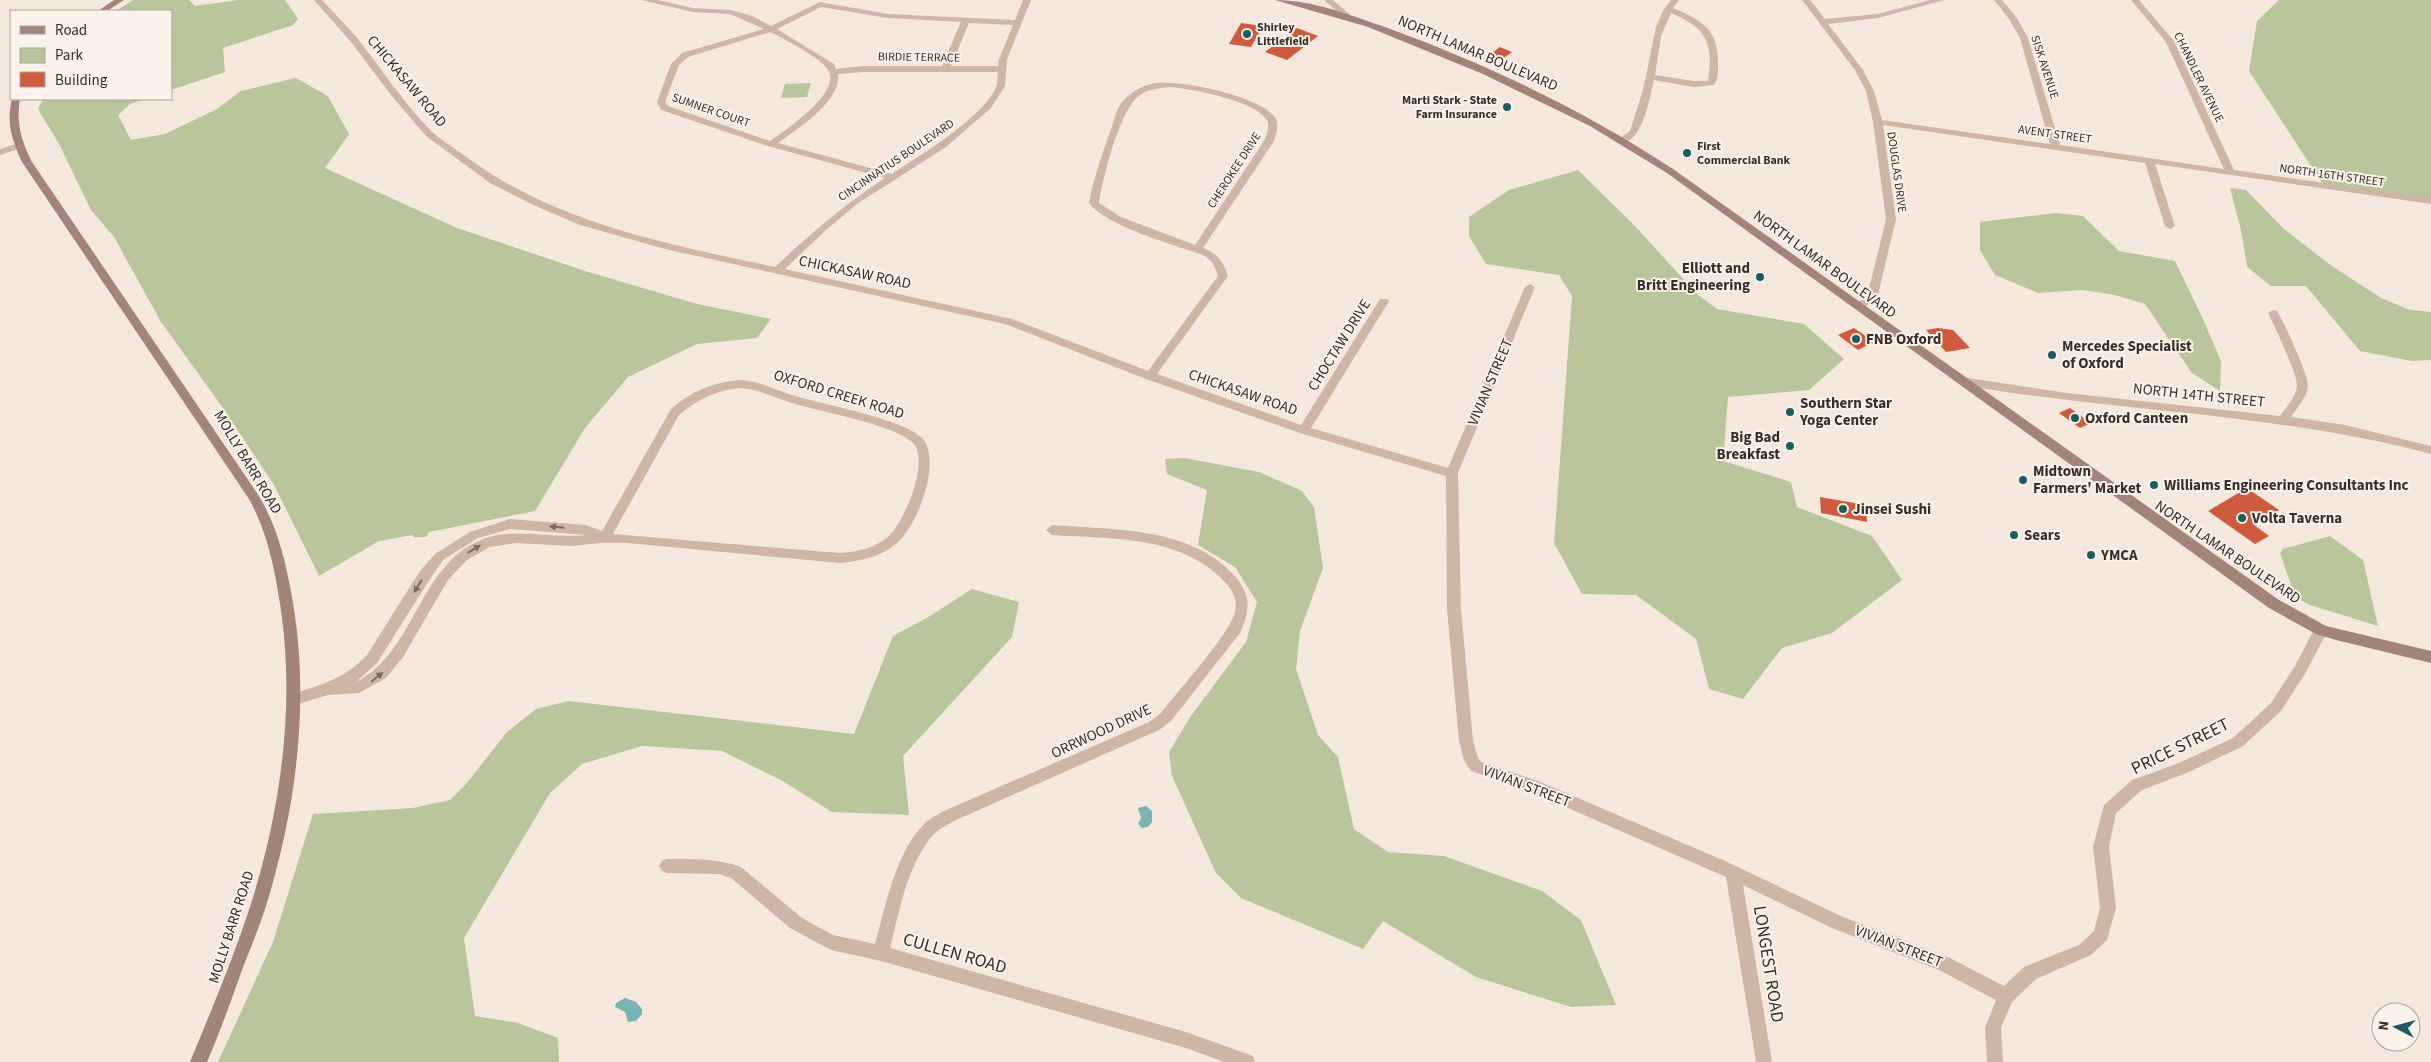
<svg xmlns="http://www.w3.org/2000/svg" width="2431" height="1062" font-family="'Source Sans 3',sans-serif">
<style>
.green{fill:#b9c59b}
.water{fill:#78b4b3}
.building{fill:#d05a3e}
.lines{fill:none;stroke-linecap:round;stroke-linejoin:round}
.street{fill:#ceb6a7;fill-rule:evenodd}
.secondary{fill:#a28578;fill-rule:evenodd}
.oneway{fill:#7c6b61}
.poi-dot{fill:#195e5f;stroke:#fbf2e9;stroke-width:2}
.labels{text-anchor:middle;stroke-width:4;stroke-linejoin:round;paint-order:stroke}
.far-poi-label{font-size:12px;font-weight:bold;fill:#392d28;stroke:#fbf2e9;text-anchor:start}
.far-street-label{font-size:12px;fill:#392d28;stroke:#fbf2e9}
.street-label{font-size:15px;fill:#392d28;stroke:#fbf2e9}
.poi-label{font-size:15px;font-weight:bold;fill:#392d28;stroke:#fbf2e9;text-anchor:start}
.near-street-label{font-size:18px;fill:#392d28;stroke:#fbf2e9}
</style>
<rect width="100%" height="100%" fill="#f4e8dc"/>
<path class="green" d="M133,0H189L195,6L238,0H285L298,19L293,25L223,48L225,72L171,90V11H116Z
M2279,0H2431V201L2324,186L2249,71L2257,21Z
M296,78L328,96L349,134L325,168L457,228L585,271L697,304L771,319L757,338L697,344L628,377L585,428L535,511L429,532L426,537H413V535L379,541L319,576L274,485L223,408L161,322L114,237L91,210L59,144L38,109L43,99H146L130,104L118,115L131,140L165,134L217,109L241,91Z
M811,83L807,97L781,98L785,84Z
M1578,170L1634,225L1697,294L1717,309L1804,324L1844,359L1809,390L1728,397L1723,461L1791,482L1797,507L1872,536L1902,580L1832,633L1782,648L1743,699L1709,689L1696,639L1636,595L1582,594L1554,543L1572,296L1559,275L1486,264L1469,236V217L1509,190Z
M2230,188L2246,190L2284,229L2329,264L2381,298L2410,310L2431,312V360L2412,361L2360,351L2306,286H2271L2247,267L2241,230Z
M2056,213L2083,216L2119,251L2175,261L2202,317L2221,361L2220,391L2192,373L2145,304L2115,295L2083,290L2038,293L1995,275L1980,250V222Z
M1184,458L1259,472L1302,491L1314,507L1323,568L1300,631L1296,669L1318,735L1338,757L1354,829L1388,852L1444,856L1542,891L1581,920L1616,1005L1571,1007L1476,977L1383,921L1363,949L1241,898L1216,873L1172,776L1169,752L1191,716L1246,642L1257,602L1235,567L1198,545L1207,490L1167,474L1165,459Z
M2330,536L2363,560L2378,626L2310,605L2295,597L2280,553L2283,549Z
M972,589L1019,602L1012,637L903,756L909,815L832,812L781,780L722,751L642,746L582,764L550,793L464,938L475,1016L518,1023L558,1038L559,1062H218L273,942L313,814L413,808L450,800L466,784L507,732L536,709L569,701L854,734L893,636L930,616Z"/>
<path class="water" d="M1146,806L1152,811V822L1148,827L1142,828L1138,824L1141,818L1138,808Z
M625,998L636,1002L642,1009V1014L636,1021L628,1022L625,1012L615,1007L616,1003Z"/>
<path class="building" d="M1241,23L1263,26L1251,47L1229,44Z
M1297,28L1318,36L1287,60L1265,52Z
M1500,47L1512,52L1501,60L1489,55Z
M1854,328L1874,342L1858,350L1838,335Z
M1938,328L1953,330L1970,348L1946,352L1926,330Z
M2070,408L2091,423L2080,428L2059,413Z
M2247,488L2279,510L2254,525L2269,536L2255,544L2208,511Z
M1820,497L1866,505L1867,522L1821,513Z"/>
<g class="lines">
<path class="street" d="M314,0H322C334,13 347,26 358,39C382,70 404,103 431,131C442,141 456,149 468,158C558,224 668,244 775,267C810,234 845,204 885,178L768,146L661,110L657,102L671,64L682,53L764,29L730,14L693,12L641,0H657L693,8L731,10L752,16L771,26L820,2L888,14L1015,20L1023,0H1031L1007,59L1005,86L991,108L946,147L857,204L825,231L785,269L1012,319L1148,371L1218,276L1213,263L1205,256C1176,245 1107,227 1089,203C1094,176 1103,152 1112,126C1115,118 1117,108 1122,102C1130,93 1139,87 1151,84C1176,78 1263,96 1276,119C1279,126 1276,134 1274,141L1203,248C1218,254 1223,261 1228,276L1157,374L1301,425L1380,299H1388L1389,301L1311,428L1448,468L1525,287L1530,284L1535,287L1458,473L1461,609L1473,741L1478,758L1481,762L1538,781L1725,861L1843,917L1950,958L2004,986L2024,967L2079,945L2094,931L2100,908L2093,847L2104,805L2132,780L2179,763L2233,738L2271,703L2295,666L2316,626L2321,625L2326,626L2328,630L2305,674L2281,711L2243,746L2189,772L2142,790L2116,813L2109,847L2116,908L2107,940L2091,955L2036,979L2012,1002L2001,1028L2003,1062H1987L1985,1028L1996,1000L1939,970L1832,928L1743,885L1772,1062H1756L1726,877L1529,791L1471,771L1464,760L1459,741L1447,609L1446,476L1300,433L1146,379L1005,324L665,249L580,225L531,204L490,183L426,136L391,95L351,42ZM821,7L888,18L961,22L942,66H863L836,69L834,64L777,29ZM969,23L1013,25L999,59L998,66H951ZM770,32C783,38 818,57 826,67C847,90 785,130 770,141L668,106L665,102L679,65L688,57ZM863,72H998C997,76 998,83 996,87C983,118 920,155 892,174L778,143C797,129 842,101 838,74ZM1170,87C1192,89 1259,101 1268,122V130L1264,141L1195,245L1121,217L1099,203C1103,178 1120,108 1140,95C1149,89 1160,88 1170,87Z
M1324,0H1333L1355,19L1348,21Z
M1671,0H1679L1673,8C1701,20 1718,28 1718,62C1718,70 1719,78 1714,85L1694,87L1654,80C1650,96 1642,146 1620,142V138L1630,131L1643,90L1656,27L1664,9ZM1671,13C1706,28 1714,42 1708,81H1694L1655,75L1661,36Z
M1802,0H1810L1825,19L1878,14L1930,0H1944L1878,18L1828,24L1863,70L1874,91L1882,120L2050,144L2020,38L2009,19L1994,0H2002L2017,18L2028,38L2060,145L2224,169L2166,42L2131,0H2139L2174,41L2234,170L2431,198V204L2155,164L2175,226L2170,229L2165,226L2145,163L1883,125L1896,219L1877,299L1863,308H1855V304L1867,297L1886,219L1873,122L1866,91L1855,70Z
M19,143L22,144V148L0,155V149Z
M2273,310L2277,311C2284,322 2309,376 2308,386C2307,397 2297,408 2291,417L2345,425L2431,446V454C2277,413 2118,412 1962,385L1956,381L1962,377L2067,393L2280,416C2286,407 2297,396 2297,385C2297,373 2274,325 2268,313Z
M741,380C760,381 777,391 795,396C825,405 902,419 921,437C944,459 917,527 896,544C880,557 860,561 840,563L627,543H600L571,546L516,543L490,547L467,560L448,580L403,657L386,678L359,693L328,695L295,705L290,703L288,699L290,695C322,684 343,680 367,655L420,571L435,554L470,532L510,519L586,525L602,531L671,409C691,391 714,382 741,380ZM741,388C758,389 775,398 792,403C821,412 891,424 912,442C931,459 905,521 889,536C875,548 858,552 840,553L613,534L679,415C698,399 717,390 741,388ZM510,529L586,535C552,539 516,527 483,539C418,564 416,652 356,682L377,663L430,579L443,560L478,538Z
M1052,525C1113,530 1187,526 1233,574C1251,593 1251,610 1240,633L1171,721L1159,730L954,821C948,825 940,828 935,833C907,863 900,910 890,948L1186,1032L1253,1056L1255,1062H1224L1186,1048L881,961L831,950L790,928L731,878L719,874L667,873L662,871L659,866L662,861L667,859C692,859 717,858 741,867L802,918L833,935L875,944C886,905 895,854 924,824C930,818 937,815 944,811L1149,722L1161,713C1178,691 1229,635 1235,612C1238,599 1232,590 1224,581C1180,535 1111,539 1052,535L1046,530Z"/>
<path class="secondary" d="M114,0H124L107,11H98Z
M1275,0C1312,0 1350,15 1385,27C1486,64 1584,110 1673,169L2279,600L2326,626L2431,651V663L2336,640L2316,634L2269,608L1667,173L1590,126L1483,74L1368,27Z
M12,99H20C16,123 21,140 32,162L257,493C276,523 285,558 291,592C311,696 297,806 266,906C259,928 250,949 242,970C231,1001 220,1032 207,1062H190C211,1011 233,959 250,907C282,807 297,696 278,592C273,561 265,527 249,499L22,162C12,140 6,123 12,99Z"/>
</g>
<defs><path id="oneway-solid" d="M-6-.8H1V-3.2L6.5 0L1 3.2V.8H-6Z" transform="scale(1.25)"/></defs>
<g class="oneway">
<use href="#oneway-solid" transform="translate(557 527) rotate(-174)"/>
<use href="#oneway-solid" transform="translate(474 549) rotate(-31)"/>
<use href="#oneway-solid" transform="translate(418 586) rotate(122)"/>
<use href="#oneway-solid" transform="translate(377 677) rotate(-39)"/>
</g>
<g class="poi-dot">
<circle cx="1247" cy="34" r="5"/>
<circle cx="1507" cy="107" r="5"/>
<circle cx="1687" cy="153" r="5"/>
<circle cx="1760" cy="277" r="5"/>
<circle cx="1856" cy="339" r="5"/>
<circle cx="2052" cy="355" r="5"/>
<circle cx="1790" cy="412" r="5"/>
<circle cx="2075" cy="418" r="5"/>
<circle cx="1790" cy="446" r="5"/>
<circle cx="2023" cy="480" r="5"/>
<circle cx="2154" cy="485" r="5"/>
<circle cx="1843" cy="509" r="5"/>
<circle cx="2242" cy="518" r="5"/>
<circle cx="2014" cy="535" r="5"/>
<circle cx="2091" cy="555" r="5"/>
</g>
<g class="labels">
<g class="far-poi-label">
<text x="1257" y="31">Shirley<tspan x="1257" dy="14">Littlefield</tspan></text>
<text x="1497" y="104" text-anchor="end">Marti Stark - State<tspan x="1497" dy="14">Farm Insurance</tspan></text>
<text x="1697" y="150">First<tspan x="1697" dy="14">Commercial Bank</tspan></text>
</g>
<g class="far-street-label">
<text transform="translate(919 57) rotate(1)" y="4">BIRDIE TERRACE</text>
<text transform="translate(2045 67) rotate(72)" y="4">SISK AVENUE</text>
<text transform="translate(2199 77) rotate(64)" y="4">CHANDLER AVENUE</text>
<text transform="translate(711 110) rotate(19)" y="4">SUMNER COURT</text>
<text transform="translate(2055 134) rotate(8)" y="4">AVENT STREET</text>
<text transform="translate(896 160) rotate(-34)" y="4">CINCINNATIUS BOULEVARD</text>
<text transform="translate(1234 170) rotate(-57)" y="4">CHEROKEE DRIVE</text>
<text transform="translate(1897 172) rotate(82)" y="4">DOUGLAS DRIVE</text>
<text transform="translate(2332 175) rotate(8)" y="4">NORTH 16TH STREET</text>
</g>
<g class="street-label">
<text transform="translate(1478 53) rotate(23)" y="5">NORTH LAMAR BOULEVARD</text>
<text transform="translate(407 81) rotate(50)" y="5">CHICKASAW ROAD</text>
<text transform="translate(1825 264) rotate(36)" y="5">NORTH LAMAR BOULEVARD</text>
<text transform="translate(855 272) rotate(12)" y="5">CHICKASAW ROAD</text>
<text transform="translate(1339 345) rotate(-58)" y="5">CHOCTAW DRIVE</text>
<text transform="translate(1490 382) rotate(-67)" y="5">VIVIAN STREET</text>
<text transform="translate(1243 392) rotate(19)" y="5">CHICKASAW ROAD</text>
<text transform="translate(839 394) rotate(17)" y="5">OXFORD CREEK ROAD</text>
<text transform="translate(2199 395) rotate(6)" y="5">NORTH 14TH STREET</text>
<text transform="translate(248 462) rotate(59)" y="5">MOLLY BARR ROAD</text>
<text transform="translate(2228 552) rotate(34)" y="5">NORTH LAMAR BOULEVARD</text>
<text transform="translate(1101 731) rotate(-25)" y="5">ORRWOOD DRIVE</text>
<text transform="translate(1527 786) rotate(21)" y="5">VIVIAN STREET</text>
<text transform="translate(231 927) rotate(-72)" y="5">MOLLY BARR ROAD</text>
<text transform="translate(1899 946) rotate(21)" y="5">VIVIAN STREET</text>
</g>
<g class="poi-label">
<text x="1750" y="273" text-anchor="end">Elliott and<tspan x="1750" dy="17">Britt Engineering</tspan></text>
<text x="1866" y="344">FNB Oxford</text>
<text x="2062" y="351">Mercedes Specialist<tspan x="2062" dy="17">of Oxford</tspan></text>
<text x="1800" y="408">Southern Star<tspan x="1800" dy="17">Yoga Center</tspan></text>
<text x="2085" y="423">Oxford Canteen</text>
<text x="1780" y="442" text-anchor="end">Big Bad<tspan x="1780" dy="17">Breakfast</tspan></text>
<text x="2033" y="476">Midtown<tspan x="2033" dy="17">Farmers' Market</tspan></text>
<text x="2164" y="490">Williams Engineering Consultants Inc</text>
<text x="1853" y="514">Jinsei Sushi</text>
<text x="2252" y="523">Volta Taverna</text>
<text x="2024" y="540">Sears</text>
<text x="2101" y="560">YMCA</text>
</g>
<g class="near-street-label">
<text transform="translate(2180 746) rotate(-26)" y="6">PRICE STREET</text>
<text transform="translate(955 953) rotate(16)" y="6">CULLEN ROAD</text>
<text transform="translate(1769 964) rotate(81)" y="6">LONGEST ROAD</text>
</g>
</g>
<rect x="10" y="10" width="162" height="90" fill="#fbf2e9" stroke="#ada39c"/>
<rect x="20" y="26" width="25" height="8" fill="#a28578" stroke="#ada39c"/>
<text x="55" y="35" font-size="15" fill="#392d28">Road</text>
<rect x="20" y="48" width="25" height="15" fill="#b9c59b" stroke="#ada39c"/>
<text x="55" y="60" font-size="15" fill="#392d28">Park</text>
<rect x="20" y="72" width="25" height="15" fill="#d05a3e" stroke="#ada39c"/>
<text x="55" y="85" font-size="15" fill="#392d28">Building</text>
<g transform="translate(2396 1027) rotate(276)"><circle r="24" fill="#fbf2e9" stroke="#ada39c"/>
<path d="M0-4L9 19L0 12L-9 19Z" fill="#195e5f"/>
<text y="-8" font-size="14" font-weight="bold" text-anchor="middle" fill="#392d28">N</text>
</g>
</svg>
